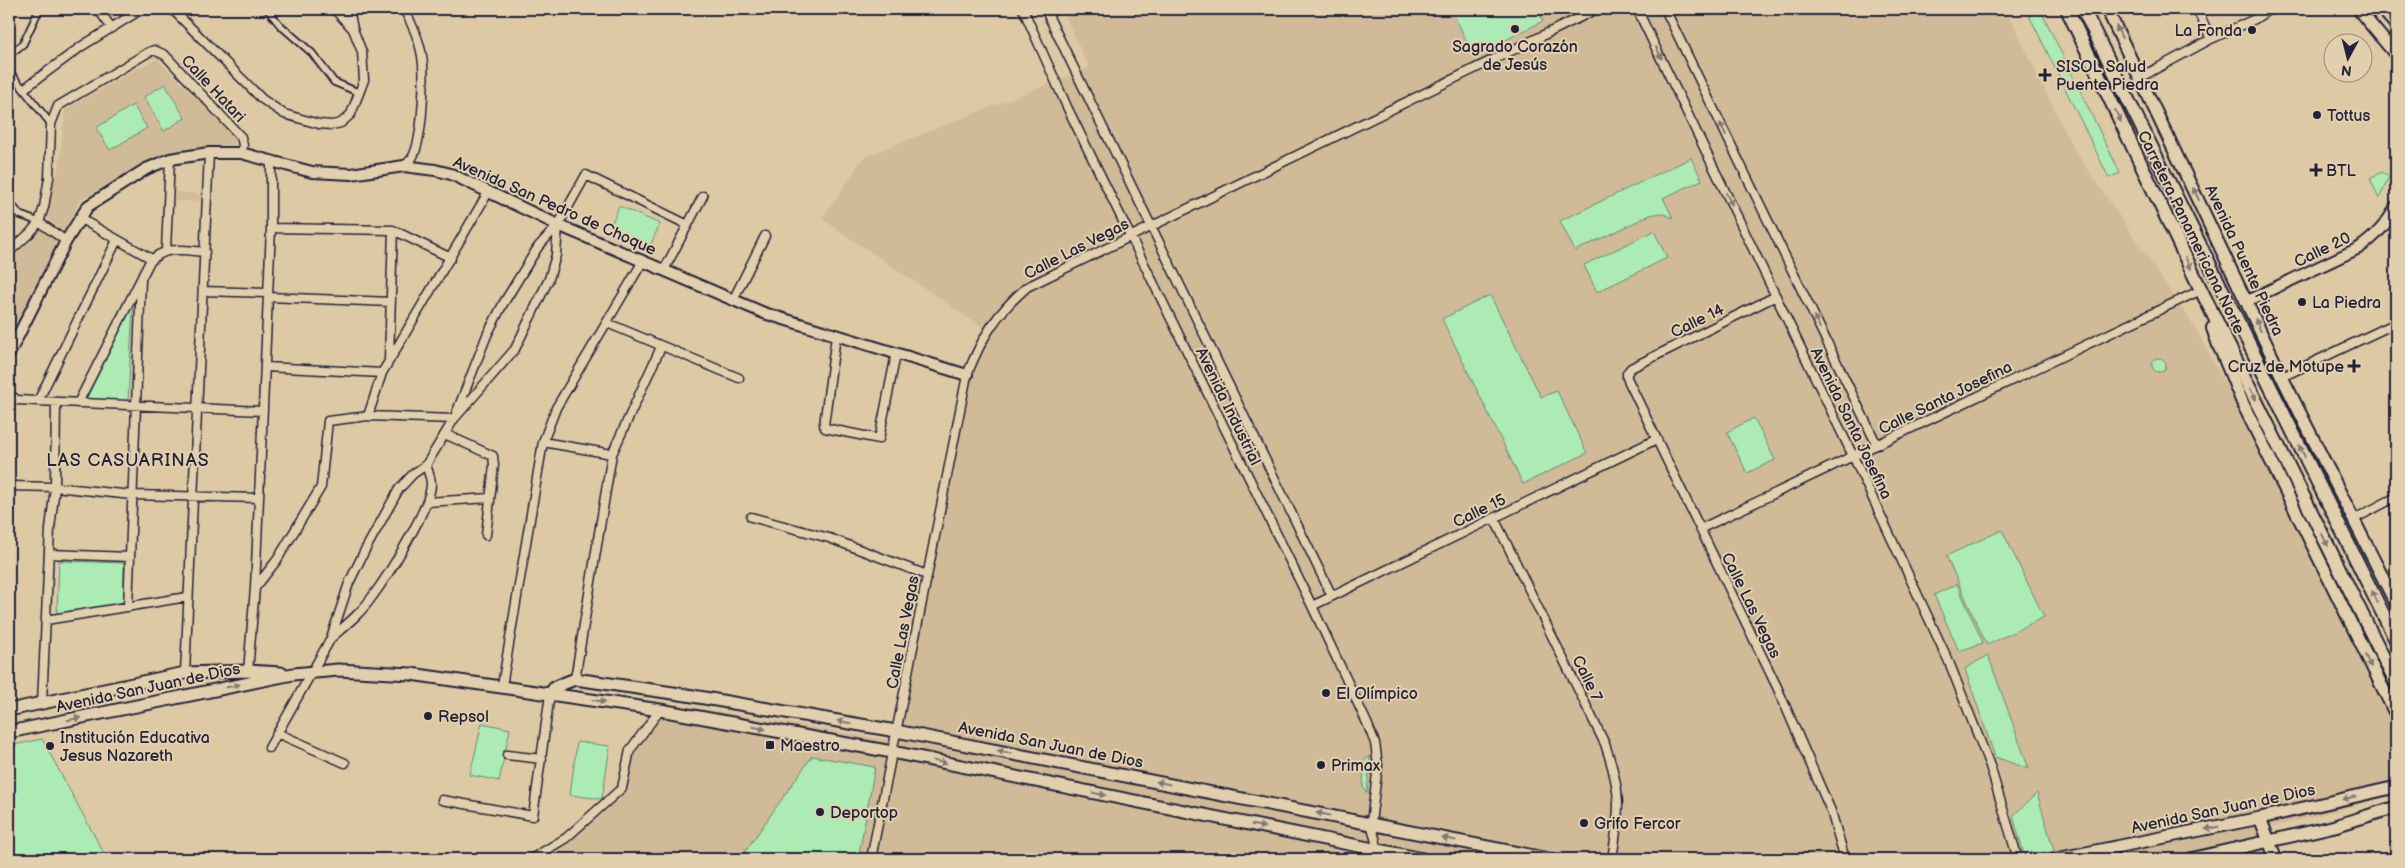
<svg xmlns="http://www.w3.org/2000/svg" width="2405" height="868" font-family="'Balsamiq Sans',sans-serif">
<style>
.built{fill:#d1ba97}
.green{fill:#acecb4;stroke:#678778}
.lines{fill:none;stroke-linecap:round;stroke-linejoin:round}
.pedestrian-casing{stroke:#22223b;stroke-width:9}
.minor-casing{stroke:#22223b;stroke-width:11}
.tertiary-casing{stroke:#22223b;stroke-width:14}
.secondary-casing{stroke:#22223b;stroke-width:15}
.trunk-casing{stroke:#22223b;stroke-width:16}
.pedestrian{stroke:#e2cfad;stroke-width:5.5}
.minor{stroke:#e2cfad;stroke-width:8}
.tertiary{stroke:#e2cfad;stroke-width:10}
.secondary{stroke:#e2cfad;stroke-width:11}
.trunk{stroke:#e2cfad;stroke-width:12}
.oneway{fill:#827874}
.poi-dot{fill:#22223b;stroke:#e2cfad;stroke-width:2}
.labels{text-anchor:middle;stroke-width:4;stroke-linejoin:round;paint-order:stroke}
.poi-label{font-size:16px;fill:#22223b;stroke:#e2cfad;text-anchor:start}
.street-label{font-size:16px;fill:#22223b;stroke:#e2cfad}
.neighbourhood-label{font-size:18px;letter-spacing:1px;fill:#22223b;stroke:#e2cfad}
</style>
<rect width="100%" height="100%" fill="#dec9a5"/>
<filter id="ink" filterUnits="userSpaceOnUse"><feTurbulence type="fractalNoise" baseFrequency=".02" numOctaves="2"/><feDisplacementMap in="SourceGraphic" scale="10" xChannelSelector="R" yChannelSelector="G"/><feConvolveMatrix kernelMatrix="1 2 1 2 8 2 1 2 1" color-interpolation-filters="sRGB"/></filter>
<g filter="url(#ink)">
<path class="built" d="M1062,9H1451L1474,56L1543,21L1537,9H2006L2072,146L2195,328L2396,702V795L2264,829L2274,859H524L556,847L626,792L633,751L668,703L892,741L965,380L985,329L822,219L864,157L1089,68Z
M157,59L233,134L235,144L167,153L80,200L64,232L45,217L60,163L65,110L132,71Z
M175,192L200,194V201H175Z
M40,229L55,238L56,249L9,338V261Z"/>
<path class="green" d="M1451,9H1537L1543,21L1474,56Z
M2026,9H2040L2120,173L2109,178Z
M165,84L185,118L164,131L144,97Z
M133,105L147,128L110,150L96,128Z
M1691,158L1702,180L1663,198L1673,218L1662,213L1650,215L1575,251L1560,221Z
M2382,172L2389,176L2379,199L2370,178Z
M619,206L660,224L649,248L609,230Z
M1654,231L1667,258L1597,292L1584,265Z
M1490,295L1541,397L1557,391L1587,453L1523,484L1442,319Z
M133,305L128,401L86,399Z
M2152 365a7 7 0 1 1 14 0a7 7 0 1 1-14 0Z
M1754,418L1775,460L1747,473L1727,432Z
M2002,530L2044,617L1987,645L1946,556Z
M59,561L124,563V604L57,614Z
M1957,584L1983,643L1959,651L1934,595Z
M1988,655L2029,769L1995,757L1965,669Z
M482,723L510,729L499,781L470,775Z
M42,739L107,859H9V746Z
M577,742L610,746L602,799L570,795Z
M812,756L875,767L858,859H745L742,856Z
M1370,756L1367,793L1363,787L1364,761Z
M2037,793L2054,851L2025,858L2013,816Z"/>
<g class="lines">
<g class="pedestrian-casing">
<path id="pedestrian" d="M267,9L280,25L312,53L334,82L360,93
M9,55L23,44L38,12L42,9
M9,71L51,124
M9,201L20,215L39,222"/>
</g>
<g class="minor-casing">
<path id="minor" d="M98,9L111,27
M172,9L262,99L284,114L319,124L332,125L341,123L351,114L364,80L362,52L353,29L349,9
M334,9L353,29
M404,9C411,22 418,36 421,51C426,71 423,141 412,158C410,161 406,164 404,166
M1023,9L1068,109L1312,606L1367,723L1375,743L1378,765L1371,823L1378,850L1376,859
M1045,9L1332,596
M1637,9L1853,456L1949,662L1990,766L2018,859
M1665,9L1877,445
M2197,9L2211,39
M2141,77L2211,39L2255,19L2270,9
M25,88L82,46L142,9
M79,218L152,259
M39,222L66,241
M271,228L393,230L451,258
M166,250L170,159
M9,252L30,233L39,222L44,207L49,178L51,124L58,106L149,52L154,50L165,55L241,137L243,145L241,153
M664,270L703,196
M203,291L268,293
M1776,296L1631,368L1627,373V378L1777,687L1831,811L1845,859
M268,297L391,302
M733,300L765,236
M607,323L739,378
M836,336L824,425L825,428L879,439L896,354
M389,360L393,230
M265,367L382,373
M2282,377L2396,323
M9,394L17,400L38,401L263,411
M38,401L117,240
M78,403L149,263C164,245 184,250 205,252
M368,416L382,373L489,191
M445,434L493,456L494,465L486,535
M543,442L612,454
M9,486L55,487L132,495L259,498
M427,502L490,498
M751,517L829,538L927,575
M1494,518L1605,744C1622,793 1620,810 1612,859
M2354,519L2396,497
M1700,529L2201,290
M49,554L130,557
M255,588L277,560L321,487L328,421L368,416L454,419L515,349L549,279L556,255L558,225
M1312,606L1657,439
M128,607L141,280
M46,620L187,597
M331,638C346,625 361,613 372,597C387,577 431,507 431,484C431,478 428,471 426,465
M248,671L255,588L271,228V160
M185,673L209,153
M575,679L612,454L661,347
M502,686L543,442L556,408L643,261
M42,703L50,529L55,487L56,402
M277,733L345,763
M269,748L331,638L349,583L364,552L399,489L413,474L426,465L454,419L487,335L503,304L538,247L558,225L586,175L688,225
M507,755L542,759
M442,800L533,816L550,694
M531,859L566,838L622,788L630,750L660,710
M871,859L967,375C982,337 996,314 1027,287L1597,9"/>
</g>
<g class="tertiary-casing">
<path id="tertiary" d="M2247,301L2359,248C2375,237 2388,223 2396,206
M9,354L66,241L88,206L146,169L170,159L209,153H241L312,172L351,174L404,166L435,170L451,174L558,225L764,313L967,375"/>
</g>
<g class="secondary-casing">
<path id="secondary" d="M2107,9L2282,377L2396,604
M2358,9L2396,55
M2382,9L2396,25
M2220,348L2243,404L2396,715
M550,694L555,687L575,679L687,695L896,731L1549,859
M9,710L185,673L248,671L281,673
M9,732L293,674L338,670L411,674L660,710L892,752L1423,859
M2260,818L2276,859
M2056,859L2260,818L2396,787
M2190,859L2335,826L2396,807"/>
</g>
<g class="trunk-casing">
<path id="trunk" d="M2067,9L2201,290L2396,683
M2083,9L2396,640
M2213,328L2220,348"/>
</g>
<use href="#pedestrian" class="pedestrian"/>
<use href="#minor" class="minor"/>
<use href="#tertiary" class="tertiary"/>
<use href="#secondary" class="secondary"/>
<use href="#trunk" class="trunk"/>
</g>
<defs><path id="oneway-solid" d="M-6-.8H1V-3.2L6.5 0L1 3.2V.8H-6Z" transform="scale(1.25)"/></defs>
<g class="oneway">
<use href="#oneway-solid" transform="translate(2119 32) rotate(-116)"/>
<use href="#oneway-solid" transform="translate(1659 53) rotate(64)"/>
<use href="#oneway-solid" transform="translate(2118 116) rotate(64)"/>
<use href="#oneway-solid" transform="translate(1723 129) rotate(-116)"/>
<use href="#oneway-solid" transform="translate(2196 194) rotate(-116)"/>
<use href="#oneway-solid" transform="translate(1729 199) rotate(64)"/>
<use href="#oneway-solid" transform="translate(2188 263) rotate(64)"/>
<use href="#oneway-solid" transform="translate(1817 322) rotate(-116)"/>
<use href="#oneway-solid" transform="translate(2258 325) rotate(-114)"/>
<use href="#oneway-solid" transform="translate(2253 394) rotate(64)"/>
<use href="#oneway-solid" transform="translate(2302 451) rotate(-116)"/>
<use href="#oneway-solid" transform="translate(2325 540) rotate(64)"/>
<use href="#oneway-solid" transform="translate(2375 597) rotate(-116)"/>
<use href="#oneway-solid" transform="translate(2368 661) rotate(63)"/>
<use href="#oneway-solid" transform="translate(233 686) rotate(-12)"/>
<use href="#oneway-solid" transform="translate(599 701) rotate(9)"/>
<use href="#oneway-solid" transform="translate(74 719) rotate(-12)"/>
<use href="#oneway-solid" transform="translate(844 722) rotate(-170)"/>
<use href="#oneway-solid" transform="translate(759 728) rotate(11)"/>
<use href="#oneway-solid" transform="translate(1004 752) rotate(-169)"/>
<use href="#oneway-solid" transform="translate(940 762) rotate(11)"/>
<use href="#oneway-solid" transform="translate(1163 783) rotate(-169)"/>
<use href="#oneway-solid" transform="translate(1099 794) rotate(11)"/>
<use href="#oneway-solid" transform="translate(2349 798) rotate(167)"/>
<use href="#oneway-solid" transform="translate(1323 814) rotate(-169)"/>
<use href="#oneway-solid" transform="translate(1258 826) rotate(11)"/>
<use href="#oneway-solid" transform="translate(2212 828) rotate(169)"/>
<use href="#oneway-solid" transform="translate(1449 839) rotate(-169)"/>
</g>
</g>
<g class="poi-dot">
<circle cx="1515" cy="29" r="5"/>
<circle cx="2252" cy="30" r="5"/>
<path d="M2042.5 67.5h5v5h5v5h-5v5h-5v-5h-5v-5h5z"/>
<circle cx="2317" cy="115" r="5"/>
<path d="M2313.5 162.5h5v5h5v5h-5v5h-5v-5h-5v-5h5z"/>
<circle cx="2302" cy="302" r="5"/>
<path d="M2351.5 358.5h5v5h5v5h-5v5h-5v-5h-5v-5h5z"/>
<circle cx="1326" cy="693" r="5"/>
<circle cx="428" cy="716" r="5"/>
<rect x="765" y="740" width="10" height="10" rx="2.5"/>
<circle cx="50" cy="746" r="5"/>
<circle cx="1321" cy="765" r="5"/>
<circle cx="820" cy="812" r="5"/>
<circle cx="1584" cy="823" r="5"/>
</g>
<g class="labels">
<g class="poi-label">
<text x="2242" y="36" text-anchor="end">La Fonda</text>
<text x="1515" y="52" text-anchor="middle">Sagrado Corazón<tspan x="1515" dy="18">de Jesús</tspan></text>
<text x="2056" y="72">SISOL Salud<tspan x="2056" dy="18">Puente Piedra</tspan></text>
<text x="2327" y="121">Tottus</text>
<text x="2326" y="176">BTL</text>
<text x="2312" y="308">La Piedra</text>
<text x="2344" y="372" text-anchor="end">Cruz de Motupe</text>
<text x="1336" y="699">El Olímpico</text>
<text x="438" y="722">Repsol</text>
<text x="60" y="743">Institución Educativa<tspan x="60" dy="18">Jesus Nazareth</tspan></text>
<text x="780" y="751">Maestro</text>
<text x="1331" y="771">Primax</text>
<text x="830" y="818">Deportop</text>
<text x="1594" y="829">Grifo Fercor</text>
</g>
<g class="street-label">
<text transform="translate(214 88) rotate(47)" y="6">Calle Hatari</text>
<text transform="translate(555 205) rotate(24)" y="6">Avenida San Pedro de Choque</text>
<text transform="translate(2192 232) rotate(64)" y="6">Carretera Panamericana Norte</text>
<text transform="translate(1076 248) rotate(-27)" y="6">Calle Las Vegas</text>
<text transform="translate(2322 249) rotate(-26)" y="6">Calle 20</text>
<text transform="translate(2245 260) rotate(65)" y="6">Avenida Puente Piedra</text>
<text transform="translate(1697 320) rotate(-26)" y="6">Calle 14</text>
<text transform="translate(1945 397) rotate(-26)" y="6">Calle Santa Josefina</text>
<text transform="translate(1229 406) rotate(64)" y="6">Avenida Industrial</text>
<text transform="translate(1852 423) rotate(64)" y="6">Avenida Santa Josefina</text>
<text transform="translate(1479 510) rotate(-26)" y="6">Calle 15</text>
<text transform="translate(1752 605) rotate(64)" y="6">Calle Las Vegas</text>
<text transform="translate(902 632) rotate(-79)" y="6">Calle Las Vegas</text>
<text transform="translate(1588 678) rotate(64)" y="6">Calle 7</text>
<text transform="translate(148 687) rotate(-12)" y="6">Avenida San Juan de Dios</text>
<text transform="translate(1051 744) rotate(11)" y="6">Avenida San Juan de Dios</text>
<text transform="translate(2223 808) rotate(-12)" y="6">Avenida San Juan de Dios</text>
</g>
<g class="neighbourhood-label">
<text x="128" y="466">LAS CASUARINAS</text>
</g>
</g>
<rect width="2405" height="868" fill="none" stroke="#e2cfad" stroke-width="30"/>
<rect x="15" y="15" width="2375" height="838" fill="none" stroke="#22223b" stroke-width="2" filter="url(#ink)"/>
<g transform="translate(2348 58) rotate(187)"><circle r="24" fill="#e2cfad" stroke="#958a7f"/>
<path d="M0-4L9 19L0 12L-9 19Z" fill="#22223b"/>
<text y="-8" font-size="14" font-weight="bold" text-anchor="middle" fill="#22223b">N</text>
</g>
</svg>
